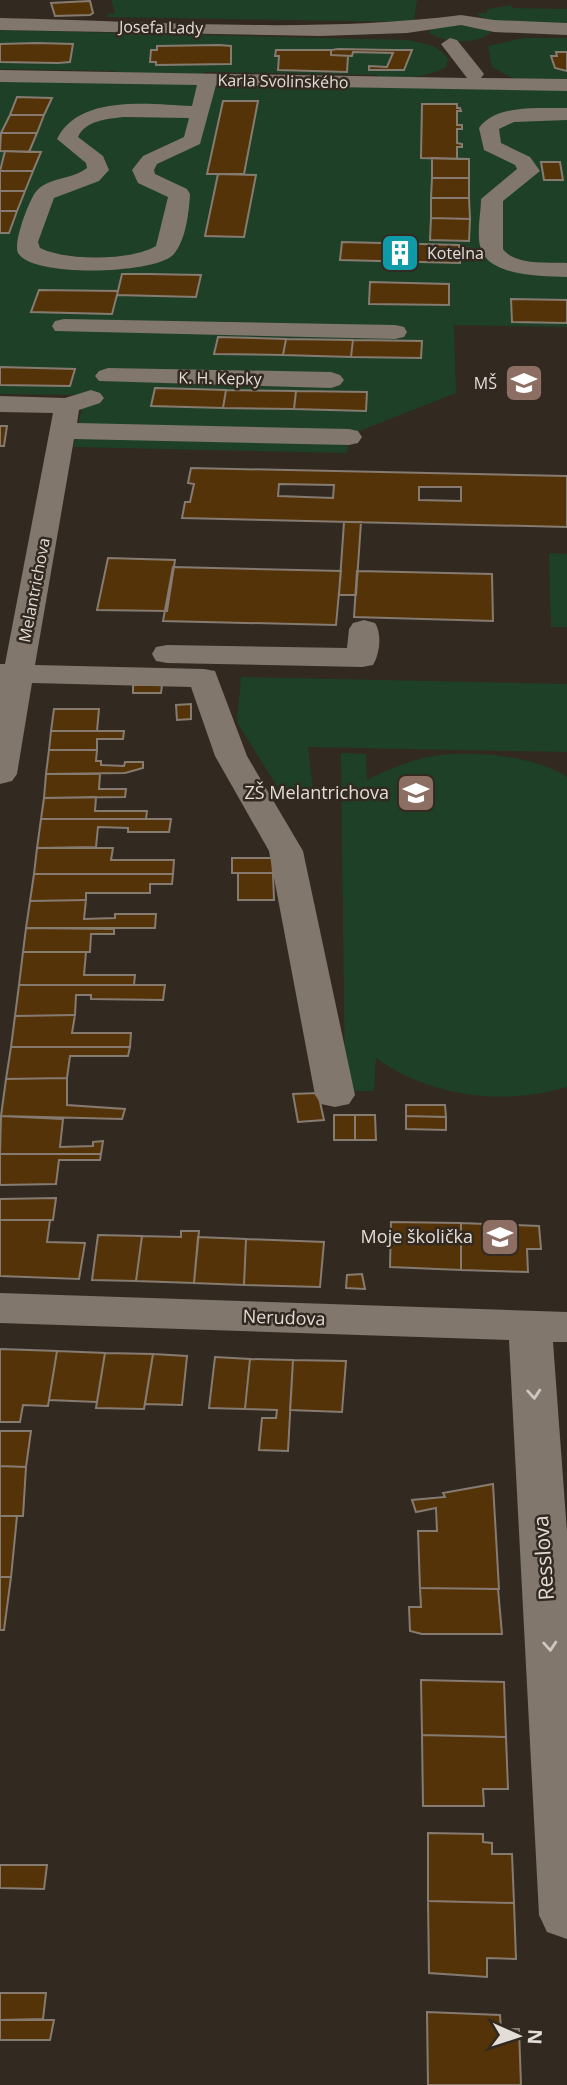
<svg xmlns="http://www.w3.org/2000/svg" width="567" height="2085" font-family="'Open Sans',sans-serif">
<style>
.green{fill:#1e4027}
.building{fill:#543309;stroke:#867b71;stroke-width:2;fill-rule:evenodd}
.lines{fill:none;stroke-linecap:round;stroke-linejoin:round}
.minor{fill:#81776c;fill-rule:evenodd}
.oneway{stroke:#cfc9c2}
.labels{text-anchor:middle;stroke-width:5;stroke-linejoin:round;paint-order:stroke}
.far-street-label{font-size:16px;fill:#e3ddd7;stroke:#322921}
.far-poi-label{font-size:16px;fill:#e3ddd7;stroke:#322921;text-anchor:start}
.poi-label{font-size:18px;fill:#e3ddd7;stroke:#322921;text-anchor:end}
.street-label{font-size:18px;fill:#e3ddd7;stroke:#322921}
.near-street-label{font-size:21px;fill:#e3ddd7;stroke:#322921}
</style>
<rect width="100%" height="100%" fill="#322921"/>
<path class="green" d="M111,0H417L414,22L108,17L107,14L115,13Z
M512,5V8L567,9V27C546,27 491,30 477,13H487V9Z
M461,23L488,29L490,33C476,45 444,43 429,33L430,29Z
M0,30L408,40C424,44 439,44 448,59L446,67C424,79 401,78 378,79V75L204,72L202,76L114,75L115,71L0,69Z
M524,38H567V83L514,79L492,67L488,46Z
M0,79L567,88V327L454,325L456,393L349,435L347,453L73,447L85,395L0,394Z
M549,553L567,554V627H551Z
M241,677L567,684V752L308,747L313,791L281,793L237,722Z
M341,753L366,754L367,780C384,771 404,763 423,758C463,749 532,754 567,777V1087C503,1106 430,1097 376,1058L374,1091H345Z"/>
<path class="building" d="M90,1L93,13L90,15L55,16L51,3Z
M0,44L37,43L73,44L70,62L58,63L0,62Z
M219,45L231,46V64L156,65V62H150L151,50H157V46Z
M338,49L393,50H412L404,70H369V66L387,67L393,53L353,52L352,56L331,55V50Z
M276,50H331V55L352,56H348L347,72L278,70L279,56H275Z
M556,52H567V71L555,68L551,56H557Z
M17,97L52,98L44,115H10Z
M223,101H258L244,174H207Z
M422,104H457V108H460L461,111H457V125H462V129H457V143L462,144V147H457V159L421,158Z
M10,115H44L37,133H1Z
M1,133H37L29,152L0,151Z
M5,151L41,152L33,171H0Z
M432,158L469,159V178H432Z
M541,162H560L563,180H544Z
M0,171H33L25,191H0Z
M218,174L256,175L244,237L205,236Z
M432,178H469V198H431Z
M0,191H25L17,211H0Z
M431,198H469L470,219L431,218Z
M0,211H17L9,233H0Z
M431,218L470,219L469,241L430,240Z
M342,242L459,245L460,263L340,260Z
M122,274H149L201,275L196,297L117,295Z
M370,282L449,284V305L369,304Z
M39,290L118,291L112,314L31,312Z
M511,299L567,300V323L512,322Z
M218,337L286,339L283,355L214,354Z
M286,339L353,340L351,357L283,355Z
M353,340L422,341L421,358L351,357Z
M0,367L75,369L70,386L0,385Z
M155,388L193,389L226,390L223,408L151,406Z
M226,390L296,391L294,409L223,408Z
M296,391L367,392L366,411L294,409Z
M0,426H7L4,446H0Z
M191,468L567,476V527L182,518L185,502H190L194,484L188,483ZM279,484L334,485L333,498L278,496ZM419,487H461V501L419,500Z
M344,522H361L356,595H339Z
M108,558L175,560L167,611L97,610Z
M173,567L341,571L336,625L163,621Z
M357,571L492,574L493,621L354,617Z
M133,685H162L161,693H133Z
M191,704V719L177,720L176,705Z
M54,709H99L97,731H51Z
M51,731H124L123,739H97V750H49Z
M49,750H97L96,761H101V765L124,766L125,762H143V768L125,773L46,774Z
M46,774H100L99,789H126L125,797L44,798Z
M96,797L95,811H147L146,819H41L44,798Z
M41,819H171L169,832H128V828L98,827L96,847L37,848Z
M37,848H113L111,860H174L173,874H34Z
M232,858H272L273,873H232Z
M238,873H273L274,900H238Z
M34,874H173L172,884H150V893H86V900L30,901Z
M86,900L84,919L115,918V914H156L155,928H26L30,901Z
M26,928L114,929V934H91L90,952H23Z
M23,952H86L84,975H135L134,985H19Z
M19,985H165L163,1000L91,999V995H76L75,1015L15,1016Z
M75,1015L72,1033H131L130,1047H11L15,1016Z
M11,1047H130L128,1056H70L67,1078L6,1079Z
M67,1078V1105L125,1109L122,1119L1,1116L6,1079Z
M318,1093L324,1120L298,1122L293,1094Z
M406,1105H445L446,1117L406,1116Z
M334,1115H355V1140H334Z
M355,1115H375L376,1140H355Z
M1,1116L63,1119L60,1147L93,1146V1142L103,1141L101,1154H0Z
M406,1116L446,1117V1130L406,1129Z
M0,1154H101L100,1160H59L56,1184L0,1185Z
M56,1198L53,1220H0V1199Z
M0,1220H50L47,1242L85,1243L79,1279L0,1276Z
M391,1222L461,1223V1270L390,1267Z
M461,1223L539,1226L541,1249H527L528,1272L461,1270Z
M181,1231H199L194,1283L136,1281L142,1236L181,1237Z
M98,1235L142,1236L136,1281L92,1280Z
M198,1237L246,1239L244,1285L194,1283Z
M246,1239L324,1242L320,1287L244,1285Z
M362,1274L365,1289L346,1288L347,1275Z
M0,1349L57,1351L48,1406L23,1405L20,1422H0Z
M57,1351L105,1353L97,1402L49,1400Z
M105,1353L153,1354L144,1409L96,1408Z
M153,1354L187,1356L182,1405L145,1404Z
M215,1357L250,1359L245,1409L209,1408Z
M250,1359L293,1360L288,1451L259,1450L262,1418H276L277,1410L245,1409Z
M293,1360L346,1361L342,1412L290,1410Z
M0,1431H31L26,1467L0,1466Z
M0,1466L26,1467L23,1516H0Z
M493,1484L499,1589L420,1588L418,1531H437L436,1508L416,1512L412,1500L445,1497L443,1493Z
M0,1516H17L11,1577H0Z
M0,1577H11L4,1630H0Z
M420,1588L498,1589L502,1634H422L410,1631L409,1607H421Z
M421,1680L504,1682L506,1737L422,1735Z
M422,1735L506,1737L508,1789H483L484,1806H423Z
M428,1833L483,1834V1842L492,1843V1854H512L514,1903L428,1901Z
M0,1865H47L44,1889L0,1888Z
M428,1901L514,1903L516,1959L487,1958V1977L429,1973Z
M0,1993H46L43,2019L0,2020Z
M427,2012L500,2015L501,2029H519L521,2085H428Z
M0,2020H54L50,2040H0Z"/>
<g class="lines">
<path class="minor" d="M461,15L494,20L567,23V35L494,32L461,25L407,33L321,36L0,30V18C152,21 311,34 461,15Z
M450,38L457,40L481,70L484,74L481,78L567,79V91L216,85L200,144L157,164L154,170L155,174L187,189L190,194C189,212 186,241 173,255C154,274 32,278 18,253C13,243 28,203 35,193C46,177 72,180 87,168L86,163L57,139C79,94 149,104 192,106L197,85L0,82V70L467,78L441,44ZM124,117L189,118L184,137L143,156L132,170L138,183L168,197L156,246C131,261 66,261 40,248L38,242L54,198L99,181L109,170L103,156L78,137C86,120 107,119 124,117Z
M537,108H567V120L514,122L499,129L501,143L530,157L540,171L503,201V249C515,266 549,262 567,263V277C543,276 490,277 481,249C476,236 481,213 481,199L517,169L515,165L484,150L479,128C492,110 516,109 537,108Z
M64,319L395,325L404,327L407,332L404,337L395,339L55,331L52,326L55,321Z
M108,368L331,372L340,375L344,380L340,385L331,388L99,381L95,376L99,371Z
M91,390L100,393L104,398L100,403L79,410L77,423L349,429L358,431L362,437L358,443L349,445L74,439L35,665L204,669L215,671L247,756L303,851L355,1095L349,1104L335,1107L321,1104L315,1095L269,851L215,756L191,687L32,683L17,774L12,781L0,784V664H5L53,413L0,412V396L65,398Z
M364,620L375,623C382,633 380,654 373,665L362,667L167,663L156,661L152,654L156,647L167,645L347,648L349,629L353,623Z
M0,1293L567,1312V1342H553L567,1532V1939L547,1932L539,1915L509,1340L0,1323Z"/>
</g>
<defs><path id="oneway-chevron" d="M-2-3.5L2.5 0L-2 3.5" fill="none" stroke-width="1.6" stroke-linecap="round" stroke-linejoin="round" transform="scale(1.75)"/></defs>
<g class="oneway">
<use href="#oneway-chevron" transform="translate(534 1394) rotate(86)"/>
<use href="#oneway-chevron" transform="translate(550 1646) rotate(86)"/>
</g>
<defs>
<g id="building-square" transform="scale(2.0125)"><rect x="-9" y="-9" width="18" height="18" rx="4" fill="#0f9aa8" stroke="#322921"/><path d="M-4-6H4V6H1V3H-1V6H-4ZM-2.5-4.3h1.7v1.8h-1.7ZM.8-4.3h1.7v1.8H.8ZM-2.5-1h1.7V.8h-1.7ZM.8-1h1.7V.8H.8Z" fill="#fff"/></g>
<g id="school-square" transform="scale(2.0125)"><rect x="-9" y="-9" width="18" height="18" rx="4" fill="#8d6e63" stroke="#322921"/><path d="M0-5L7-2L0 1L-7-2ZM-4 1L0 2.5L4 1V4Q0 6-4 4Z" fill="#fff"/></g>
</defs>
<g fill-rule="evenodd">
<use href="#building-square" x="400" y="253"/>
<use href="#school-square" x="524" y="383"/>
<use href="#school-square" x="416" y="793"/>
<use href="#school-square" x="500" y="1237"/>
</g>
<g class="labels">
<g class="far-street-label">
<text transform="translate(161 27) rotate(1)" y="6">Josefa Lady</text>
<text transform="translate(283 81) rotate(1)" y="6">Karla Svolinského</text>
<text transform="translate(220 378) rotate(1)" y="6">K. H. Kepky</text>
<text transform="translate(34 590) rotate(-79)" y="6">Melantrichova</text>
</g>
<g class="far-poi-label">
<text x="427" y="259">Kotelna</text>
<text x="497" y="389" text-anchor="end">MŠ</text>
</g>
<g class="poi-label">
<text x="389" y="799">ZŠ Melantrichova</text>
<text x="473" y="1243">Moje školička</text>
</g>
<g class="street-label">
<text transform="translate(284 1318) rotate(2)" y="6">Nerudova</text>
</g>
<g class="near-street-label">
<text transform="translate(544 1558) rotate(-94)" y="7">Resslova</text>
</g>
</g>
<g transform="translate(518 2036) rotate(93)" stroke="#322921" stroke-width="5" paint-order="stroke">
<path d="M0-5L12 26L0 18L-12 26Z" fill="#e3ddd7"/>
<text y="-10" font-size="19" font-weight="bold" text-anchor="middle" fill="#e3ddd7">N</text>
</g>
</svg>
